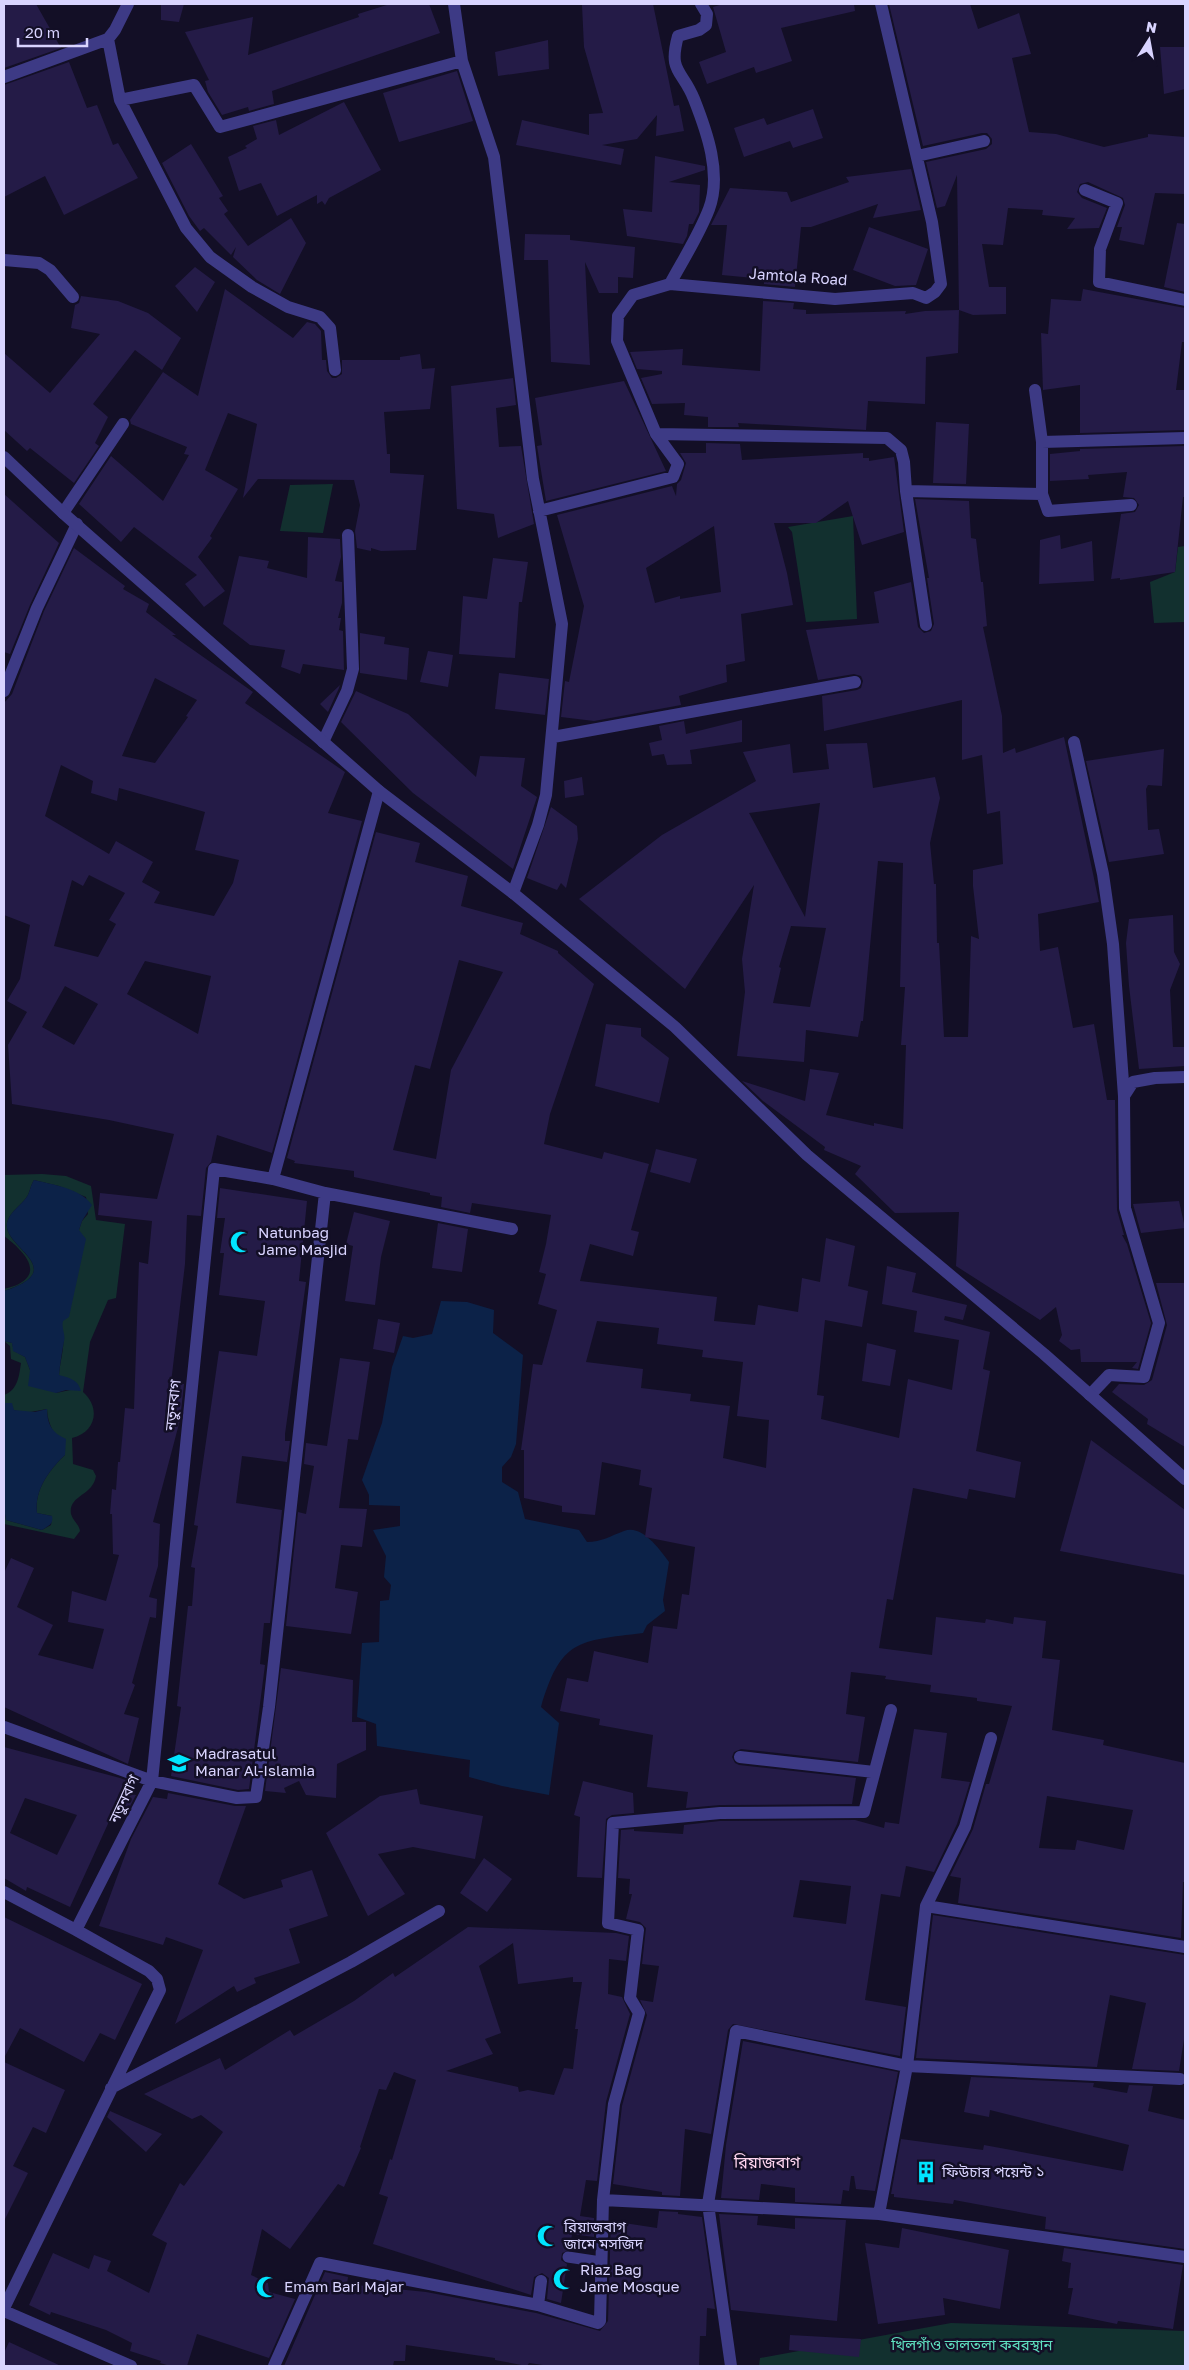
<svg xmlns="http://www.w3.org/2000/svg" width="1189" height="2370" font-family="'Golos Text','Noto Sans Bengali',sans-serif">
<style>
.green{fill:#12302f}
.water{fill:#0c2248}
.building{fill:#241b47;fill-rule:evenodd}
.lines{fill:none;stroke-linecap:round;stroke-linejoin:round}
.service{stroke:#3d3a85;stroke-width:11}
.minor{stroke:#3d3a85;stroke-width:12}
.tertiary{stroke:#3d3a85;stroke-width:12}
.labels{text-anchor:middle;stroke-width:5;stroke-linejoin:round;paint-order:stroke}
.street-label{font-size:15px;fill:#d9d4ff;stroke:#130f26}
.poi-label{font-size:15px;fill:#d9d4ff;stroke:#130f26;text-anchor:start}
.park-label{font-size:15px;fill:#5fe0c0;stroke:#130f26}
.neighbourhood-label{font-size:16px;fill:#ffd6f0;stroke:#130f26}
</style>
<rect width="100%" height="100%" fill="#130f26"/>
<path class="green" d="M333,484L323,533L280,531L290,485Z
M853,516L857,619L806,622L792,532L788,527Z
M1185,546V622L1154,623L1150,582L1175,572L1178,547Z
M42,1174L66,1176L91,1186L96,1220L125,1224L116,1298L108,1300L90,1342L83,1392C101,1408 96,1432 72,1438L73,1464L93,1470L96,1476C93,1496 68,1495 71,1514C73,1521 79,1524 80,1531L74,1539L4,1524V1508L6,1520L42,1530L51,1525L52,1516L37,1513C34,1490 50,1469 65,1455C59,1440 47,1426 47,1409L25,1413L14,1410L4,1403V1395C18,1390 19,1376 21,1363L11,1359L10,1346L4,1341L12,1343L14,1351L25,1357L30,1370L56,1393L75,1389L59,1375C60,1359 67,1342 61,1327L79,1230L82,1221L88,1214L86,1197L59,1186L34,1180C30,1186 30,1193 26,1198C20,1206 9,1213 7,1223C2,1248 72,1269 4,1291V1289C10,1287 17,1286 22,1282C44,1268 16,1245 4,1236V1175Z
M951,2323L1185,2331V2366H759L760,2358Z"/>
<path class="water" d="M34,1180C54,1185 80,1188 92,1205L82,1221L79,1230L86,1239L69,1317L63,1321C61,1329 66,1334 64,1341C62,1352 60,1363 59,1375C69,1378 78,1379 81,1391L66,1390L56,1393L28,1386L30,1370L25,1357L13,1351L12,1343L4,1341V1291C72,1269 2,1247 7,1223C9,1213 20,1206 26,1198C30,1193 30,1186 34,1180Z
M441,1301L467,1302L494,1310L493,1333L523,1355L516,1444L511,1457L502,1467V1482L518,1492L525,1519L579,1530L587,1542C602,1542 610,1536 624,1531C642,1524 660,1550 669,1562L663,1600L665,1611L647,1625L643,1633C578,1641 561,1639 541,1707L559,1723L549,1795L502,1786L469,1777L470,1760L377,1746L376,1724L357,1717L362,1643L379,1642L380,1601L389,1600L391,1585L384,1577L386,1556L373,1530L400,1526V1506L369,1505V1495L362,1480L382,1423L392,1367L403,1336L413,1338L432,1334Z
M4,1403H12L14,1410L35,1412L47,1409C47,1424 52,1433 66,1439L65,1455C50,1469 34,1490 37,1513L52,1516C54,1524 48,1526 42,1530L6,1520L4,1508Z"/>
<path class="building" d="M4,4H36L61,48L4,68Z
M161,4H184L179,22L161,20Z
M390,4H429L440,33L272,91L274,104L249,111L248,107L222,115L208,92L205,81L209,80L185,32L253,17L248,55L359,17L358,14Z
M653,4L674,106L679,105L684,131L656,136L657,115L637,139L602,145L624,149L621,165L516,145L522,120L589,135V114L603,113L584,47L582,5Z
M723,4H854L855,11L781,28L792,61L756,73L754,67L707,84L699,62L726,52L713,7Z
M889,4H970L978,29L1019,13L1031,54L1012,58L1029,132L1056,134L1104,147L1148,137V134L1185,137V194L1155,193L1144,245L1119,240L1122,227H1117L1125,205L1123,198L1088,182L1080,184L1077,192L1082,198L1107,208L1099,228L1067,229L1075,218L1042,215L1043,210L1008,208L1003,245L982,244L989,287H1006V314L973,315L959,310L957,175L945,206L937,208L926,162L986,149L992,144V139L987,133H982L923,146Z
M548,40L549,69L498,76L495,52Z
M1160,47H1185V89L1164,94Z
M69,62L87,108L97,105L113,145L118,143L138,178L64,215L45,176L4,197V85Z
M457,71L473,121L399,142L383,93Z
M344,102L381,170L329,198L325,205L322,201L317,204V195L277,216L261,183L239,191L228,157L247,148L245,146L257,139L253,126L276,120L279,135Z
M813,109L823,138L793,148L790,141L744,157L734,128L764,118L767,125Z
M191,144L223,196L219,198L228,211L224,214L248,246L291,218L306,243L280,294L257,280L233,257L236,247L231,255L204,228L200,231L189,216L162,163Z
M655,156L705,166V170L669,182L700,185L699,212L693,224H689L687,236L683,244L627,236L623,209L652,212Z
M911,169L921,210L873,218L878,204L811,227H801L795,287L764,284V279L722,275L727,225H711L730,188L787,192L791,202L849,182L846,177Z
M1177,223L1185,224V292L1164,287Z
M869,227L928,249L916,285L895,286L853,270Z
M525,234L570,235V240L635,247L633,278L618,277V293H599L585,262L590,365L551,362L548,260H524Z
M195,267L215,282L197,312L175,286Z
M225,289L293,338L307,322L315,324L321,331L322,360H326L327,371L332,378H336L342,374V360H400V357L420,354L422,369L435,368L430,409L384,412L387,454H390V473L424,475L416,550L381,551L371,548V551L357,548L355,531L360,505L354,480L258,479L243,498L257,424L228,413L205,470L238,489L210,536L212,538L198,557L225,591L204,607L185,584L197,575L134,527L121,542L79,504L111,456L163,501L189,455L184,454L187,447L131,424L130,420L163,372L198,396Z
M1083,289L1185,308V342H1182L1176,390H1185V430L1080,433V385L1043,390L1041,333L1048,334L1051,299L1081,301Z
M81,296L118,301L148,313L181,338L162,370L135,350L93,404L108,417L95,443L99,446L74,483L30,448L27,451L4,430V353L50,393L100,334L71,328L75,305L79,303Z
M763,301L794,303L793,309L806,310V314L906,311L905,314L925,311L959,310L958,353L926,357L925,404L868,401L866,430L738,423L739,427H708V417L684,415L685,403L652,404L641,378L662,374V371L637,369L630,352L683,349L682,365L760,371Z
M513,378L516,405L496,408L499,447L521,446L534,524L498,538L494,514L457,509L451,386Z
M624,381L666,471L546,501L537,446L542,445L535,398Z
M936,422L969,424L966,484L933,483Z
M706,443L740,444L742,460L863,453V458H869V461L894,457L904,532L862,545L848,501L816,523H774L787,573L793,605L741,614L745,661L726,665L727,682L679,696L681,705L594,721L561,717L565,681L569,682L584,606L557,515L549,517L672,486L676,496L677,484L681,480L686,463L680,453H706ZM714,526L721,592L680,599V596L655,603L646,568Z
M1185,446V497H1183L1175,572L1120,580V578L1111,579L1121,514L1135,512L1139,505L1134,498L1123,497L1127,472L1088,475L1089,479L1050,481V454L1080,451V449Z
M4,494L59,543L30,605L10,654L4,652Z
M915,499L969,501L971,538L976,539L981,582H983L987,626L983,627L1002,716L1003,753L1015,748L1016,753L1064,737L1099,902L1038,914L1040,951L1058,947L1073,1028L1094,1024L1107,1100H1115L1117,1210L1124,1235H1122L1127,1244L1151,1323L1138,1369L1132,1368L1137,1362H1081L1080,1349L1071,1350L1059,1341L1062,1335L1056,1307L1040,1320L956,1266L959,1212L895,1213L855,1174L861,1166L824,1150L825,1147L763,1101L742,1081L805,1101L810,1069L839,1073L826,1115L874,1126V1123L903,1129L906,1045H901L905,987H900L903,863L878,861L863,1021H861L858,1037L806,1030L804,1062L737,1056L745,992L742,959L754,885L685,989L579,899L662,835L756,781L743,752L790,744L793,773L829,769L826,744L867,743L873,788L935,777L940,798L930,843L934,884H936L937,943H939L944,1037H968L971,936L979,939L973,886V870L1003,864L1000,811L987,814L982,755L962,760V700L824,731L822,696L857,690L861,688L863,681L861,676L854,674L818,680L806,630L879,623L874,592L911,582L918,627L924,633L931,631L934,624L927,578H929ZM820,803L805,917L749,813ZM791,926L826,928L810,1007L773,1003L781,968L779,967Z
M1060,535L1061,549L1092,541L1094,581L1039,584L1040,540Z
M308,537L340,539L341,557L335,581L342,582V603L338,618H341L339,630L343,631L344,670L303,664L300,674L281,667L285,650L250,645L223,624L239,556L269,561L267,568L307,578Z
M74,548L125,586L123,589L149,604L146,612L176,635H172L253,692L245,703L345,772L328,813L362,821L272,1153L217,1135L211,1162L206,1168L201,1216L187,1215L185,1264L171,1383L184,1384L180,1420L153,1522L160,1524L158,1566L149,1597L157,1599L156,1618L150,1617L132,1683L135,1685L124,1714L139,1718L128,1764L4,1707V1573L11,1558L34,1568L17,1607L53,1625L38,1655L93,1669L104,1629L68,1622L72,1591L106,1601L119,1555L113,1554L112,1514H110L112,1489L116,1490L118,1462H120L125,1408L134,1409L139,1262L148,1264L152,1221L98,1215L100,1193L157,1199L174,1134L109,1120L12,1104L8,1045L27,1012L7,1001L20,979L30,925L4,915V703L12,694L44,611ZM155,678L197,700L186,716L188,717L155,763L122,756ZM61,765L93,781L91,793L117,801L119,788L205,812L195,850L239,860L233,883L214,916L154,903L160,892L142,882L153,862L116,841L109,854L45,816ZM89,875L125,893L109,920L116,924L98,957L54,946L72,880L83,886ZM145,961L211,976L198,1034L127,994ZM65,986L98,1004L74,1045L42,1027Z
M493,558L528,562L522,602H519L515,658L459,654L463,596L487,599Z
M360,633L385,637L384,644L409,648L407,680L360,673Z
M428,651L453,655L448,687L420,682Z
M499,673L549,679L545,715L495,709Z
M340,685L339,688L328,712L320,704Z
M356,691L408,714L476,777L480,756L525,758L521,786L537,797L513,869L413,793L341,722Z
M742,720V742L690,750L692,764L667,765L664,754L652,756L649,743L662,740L659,726L684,721L686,734Z
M1164,749L1162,786L1148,785L1146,789L1148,830L1159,829L1164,854L1109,862L1086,761Z
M582,777L584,795L565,798L564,781Z
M551,807L577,826L578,839L566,888L561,883L557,890L527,878Z
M376,832L420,843L415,862L468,876L461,906L523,923L520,934L558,951V953L594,984L550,1114L544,1144L602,1159L604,1152L649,1164L631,1230L639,1232L633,1256L590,1244L580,1281L717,1297L714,1321L755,1325L758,1305L798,1312L802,1278L820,1282L826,1238L855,1246L848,1286L868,1291L862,1327L825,1320L817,1395L824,1396L821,1419L899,1438L908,1379L952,1390L959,1340L914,1332L917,1311L882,1304L887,1266L916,1273L912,1292L967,1305L963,1320L945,1316L944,1320L990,1332L983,1369L990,1371L976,1451L1021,1462L1015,1498L969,1489L967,1499L913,1488L893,1600L887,1599L879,1648L932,1655L936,1617L985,1623L986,1619L1013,1624L1014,1617L1046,1621L1042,1658L1060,1660L1052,1730L1104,1740L1103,1745L1185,1763V1882H1183L1181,1938L958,1903L961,1878L950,1876L973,1829L986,1784H989L1012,1706L977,1701V1698L930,1692L931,1685L885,1679L886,1676L851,1672L846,1714L865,1717L858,1762L741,1749L734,1752L732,1757L735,1763L739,1765L856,1778L852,1804L720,1805L686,1808L688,1792L647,1787L653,1735L599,1725L600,1719L560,1711L567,1678L588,1682L594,1651L648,1663L653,1626L677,1629L682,1594L689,1595L695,1547L645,1537L652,1488L639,1485L641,1470L602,1462L595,1515L562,1512V1506L524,1498V1450H521L533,1364L542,1365L557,1310L538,1304L546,1274L539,1272L546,1244L551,1215L472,1203L470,1213L441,1207L442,1197L430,1195V1193L354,1177V1171L294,1163L295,1161L287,1158ZM459,960L503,972L451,1070L436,1159L393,1150L415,1065L430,1069ZM597,1321L659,1328L657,1344L703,1350L702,1357L743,1362L737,1416L769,1420L766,1468L723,1458L730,1406L690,1401L691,1394L641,1388L643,1369L586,1362ZM1047,1796L1133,1810L1124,1850L1077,1840L1075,1850L1039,1848Z
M1173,915L1174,952L1180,964L1170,990L1173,1047H1185V1066L1139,1069L1129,986L1126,943L1129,919Z
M606,1024L641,1028V1036L669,1058L659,1103L595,1086Z
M656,1149L697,1159L690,1183L650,1172Z
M220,1188L307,1201L299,1281L306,1282L285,1434V1441H290L287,1462L242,1456L236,1503L282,1510L270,1623H264L260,1664L265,1665L249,1789L238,1790L171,1776L181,1707L177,1706L188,1606H192L195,1568L191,1567L198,1526L194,1525L219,1351L257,1356L265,1301L219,1295L224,1253H220L225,1218H217Z
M1179,1201L1185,1228L1141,1233L1133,1204Z
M354,1212L390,1221L381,1257L375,1305L345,1301L353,1246L346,1244Z
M438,1223L468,1229L462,1272L432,1268Z
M1156,1283H1185V1447L1147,1424L1148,1419L1112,1392L1119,1384L1144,1385L1152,1380L1167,1325Z
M378,1319L400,1323L394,1353L373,1349Z
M867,1343L896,1350L890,1386L862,1381Z
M340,1358L370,1362L358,1440L348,1439L339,1508L367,1509L362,1547L341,1545L335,1588L358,1592L351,1634L286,1626L298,1512L306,1514L314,1466L304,1464L306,1443L327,1446Z
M1091,1440L1185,1510V1575L1060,1551Z
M281,1668L353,1680L352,1722H366V1750L337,1764L336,1798L306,1795L299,1781L284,1788L286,1793L265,1791Z
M914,1729L947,1733L941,1778L970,1782L957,1824L934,1872L906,1866L900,1897L881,1894L865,2000L906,2007L900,2056L733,2024L728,2030L711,2134L685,2129L680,2196L662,2195V2192L613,2184L622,2106L647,2015L640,2000L653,2002L659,1966L642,1964L646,1928L640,1922L626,1919L632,1894H629L630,1879L618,1878L621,1830L634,1829V1831L683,1834L684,1825L720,1821L855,1820L884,1828L885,1822L899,1824ZM800,1880L851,1886L846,1924L793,1917Z
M4,1747L120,1778L131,1782L126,1793L136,1795L129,1808L117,1804L70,1907L27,1887L26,1891L4,1878ZM25,1798L77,1815L57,1855L10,1833Z
M583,1781L633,1793L634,1813L612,1815L606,1819L602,1878L577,1877L580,1817L574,1815Z
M417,1789L420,1804L483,1816L475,1859L413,1847L378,1854L405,1894L368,1916L326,1833L380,1796Z
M168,1793L235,1806H246L218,1884L244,1899L283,1887L281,1880L312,1870L328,1916L289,1929L300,1963L254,1978L256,1983L237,1992L234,1986L175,2024L203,1950L166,1937L163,1945L99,1926L131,1839L153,1797L167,1799Z
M484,1858L512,1879L487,1912L460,1893Z
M933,1915L1185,1955V2033L1179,2071L1132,2069L1146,2003L1110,1995L1097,2067L916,2058Z
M4,1917L142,1984L115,2040L100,2033L84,2062L20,2028L4,2058Z
M468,1927L616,1933L629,1936L626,1961L609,1959L608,1994L622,1997L630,2014L606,2102L597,2181L586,2180L580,2216L594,2218V2237L572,2234L570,2250L562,2253L561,2260L567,2264L561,2303L547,2299L549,2278L542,2273L534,2277L531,2295L373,2244L388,2197L379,2194L390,2159L392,2160L416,2080L394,2072L386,2090L379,2089L360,2147L361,2148L344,2187L338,2184L290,2249L262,2229L251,2275L268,2283L269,2292L295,2299L269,2358L197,2334L187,2366H170L160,2363L161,2361L130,2351L132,2343L106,2330L51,2312L50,2315L29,2305L53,2253L89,2269L94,2255L111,2261L107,2271L149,2293L167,2243L152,2235L180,2183L184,2186L223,2132L201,2115L192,2119L144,2094L220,2058L225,2070L290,2030L294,2036L354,2001L393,1973L395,1977ZM513,1943L518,1984L573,1977V1982H582L575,2029H578L573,2069L564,2068L554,2095L528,2090L519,2092L518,2087L446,2071L493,2054L485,2039L501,2033L479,1966Z
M743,2041L898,2072L875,2191L856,2189L854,2176H851L849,2191L843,2190L841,2204L795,2202V2188L761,2184L759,2200L721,2198L726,2145Z
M4,2062L65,2090L46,2133L33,2127L13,2166L28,2173L4,2221Z
M971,2077L1094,2083L1093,2087L1127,2093L1129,2085L1153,2086L1148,2111L1185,2120V2249L1045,2229L1046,2217L954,2200L953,2204L894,2197V2194H891L901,2139L983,2150L984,2145L1123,2171L1129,2145L990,2110L989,2117L964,2112Z
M110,2111L162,2134L146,2152L107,2117Z
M659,2211L678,2212V2214L702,2217L715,2309L707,2308L706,2336H700L699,2366H550L529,2363L527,2366L495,2360V2358L406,2345L405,2361H394L393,2366H284L325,2272L348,2277L347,2284L426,2292L536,2313L600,2331L608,2321L611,2221L657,2228Z
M719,2214L758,2216L757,2225L795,2229V2218L846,2220L837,2321L731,2310Z
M902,2228L1009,2250L1000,2309L943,2298L945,2315L878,2324L865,2243L899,2248Z
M1064,2248L1183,2265L1173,2329L1118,2321L1117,2324L1068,2314L1073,2288H1068L1071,2263L1062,2261Z
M790,2335L861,2339L859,2357L789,2350Z
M9,2342L61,2366H4V2353Z"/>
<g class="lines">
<path class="service" d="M568,2257L601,2262"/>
<path class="minor" d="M454,4L462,61L494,157L533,479L562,624L546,795L538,825L513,893
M108,39L120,100L186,228L210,257L252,287L288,307L320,317L330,328L335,370
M4,77L108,39L115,30L128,4
M120,100L194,85L220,127L462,61
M917,156L984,141
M1085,190L1117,203L1100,249L1099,282L1185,300
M4,260L39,263L50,270L73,297
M670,284C683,260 699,235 709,209C722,174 707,132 694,99C682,69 668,73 678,36L699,30L706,25L707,14L701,4
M1035,390L1042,442
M656,434L887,438L901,450L904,462L906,491L926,625
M906,491L1042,494V442L1185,438
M1042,494L1048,511L1131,505
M539,511L673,477L678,464L656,434L617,341L618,316L633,295L670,284L835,299L913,293L926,298L935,292L941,284L932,222L881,4
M63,513L123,424
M4,691L37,608L77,524
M553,737L855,682
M323,742L347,691L353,669L348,535
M1074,742L1103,874L1113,944L1124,1096
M273,1179L379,791
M1090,1395L1109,1375L1144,1377L1159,1323L1125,1208L1124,1096L1133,1082L1155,1078L1185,1077
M4,1727L152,1781L237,1798L256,1797L269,1707L325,1193
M740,1757L874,1772
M4,1892L76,1930L149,1971L157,1979L160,1990L4,2308
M926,1906L1185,1947
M76,1930L152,1781L214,1169L273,1179L325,1193L512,1229
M111,2088L351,1962L439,1911
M603,2200L879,2214L1185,2257
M879,2214L907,2066L926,1906L965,1827L991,1738
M538,2305L541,2281
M4,2311L131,2366
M274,2366L320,2263L538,2305L598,2323L600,2321L603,2200L614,2104L639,2013L630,1998L638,1930L608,1923L613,1823L720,1813L864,1812L891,1710
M731,2366L708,2204L736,2031L907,2066L1180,2079"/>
<path class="tertiary" d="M4,457L63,513L379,791L513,893L675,1027L807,1155L1044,1354L1185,1479"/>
</g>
<defs>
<g id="mosque-bare" transform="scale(1.725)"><path d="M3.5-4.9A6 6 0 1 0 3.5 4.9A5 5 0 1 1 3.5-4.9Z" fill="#00e5ff" stroke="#130f26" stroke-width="2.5" paint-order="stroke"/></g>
<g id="school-bare" transform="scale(1.725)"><path d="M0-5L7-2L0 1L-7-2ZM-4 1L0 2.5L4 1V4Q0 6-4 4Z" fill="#00e5ff" stroke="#130f26" stroke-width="2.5" paint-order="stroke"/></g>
<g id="building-bare" transform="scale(1.725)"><path d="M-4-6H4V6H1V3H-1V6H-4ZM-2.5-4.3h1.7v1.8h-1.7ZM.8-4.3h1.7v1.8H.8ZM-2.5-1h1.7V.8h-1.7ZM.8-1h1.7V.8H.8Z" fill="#00e5ff" stroke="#130f26" stroke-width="2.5" paint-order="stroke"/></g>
</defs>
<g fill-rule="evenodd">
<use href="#mosque-bare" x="241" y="1242"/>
<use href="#school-bare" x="179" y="1763"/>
<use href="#building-bare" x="926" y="2172"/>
<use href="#mosque-bare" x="548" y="2236"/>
<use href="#mosque-bare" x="564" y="2279"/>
<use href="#mosque-bare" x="267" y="2287"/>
</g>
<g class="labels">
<g class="street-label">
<text transform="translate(798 277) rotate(4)" y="5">Jamtola Road</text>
<text transform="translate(173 1405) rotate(-84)" y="5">নতুনবাগ</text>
<text transform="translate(124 1799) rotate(-65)" y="5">নতুনবাগ</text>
</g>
<g class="poi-label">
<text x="258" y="1238">Natunbag<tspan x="258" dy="17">Jame Masjid</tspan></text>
<text x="195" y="1759">Madrasatul<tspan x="195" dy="17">Manar Al-Islamia</tspan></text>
<text x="942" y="2177">ফিউচার পয়েন্ট ১</text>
<text x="564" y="2232">রিয়াজবাগ<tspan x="564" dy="17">জামে মসজিদ</tspan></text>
<text x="580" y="2275">Riaz Bag<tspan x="580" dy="17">Jame Mosque</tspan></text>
<text x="284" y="2292">Emam Bari Majar</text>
</g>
<g class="park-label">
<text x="972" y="2350">খিলগাঁও তালতলা কবরস্থান</text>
</g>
<g class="neighbourhood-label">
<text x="767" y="2168">রিয়াজবাগ</text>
</g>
</g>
<rect width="1189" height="2370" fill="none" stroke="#d9d4ff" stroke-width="10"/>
<g transform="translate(1149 40) rotate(11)" stroke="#130f26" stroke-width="4" paint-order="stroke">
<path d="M0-4L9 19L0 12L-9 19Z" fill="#d9d4ff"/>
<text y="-8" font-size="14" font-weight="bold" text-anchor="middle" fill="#d9d4ff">N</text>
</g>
<path d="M18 38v8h69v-8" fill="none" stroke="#d9d4ff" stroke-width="2.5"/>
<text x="25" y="38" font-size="15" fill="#d9d4ff" stroke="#130f26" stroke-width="4" paint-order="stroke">20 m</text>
</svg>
